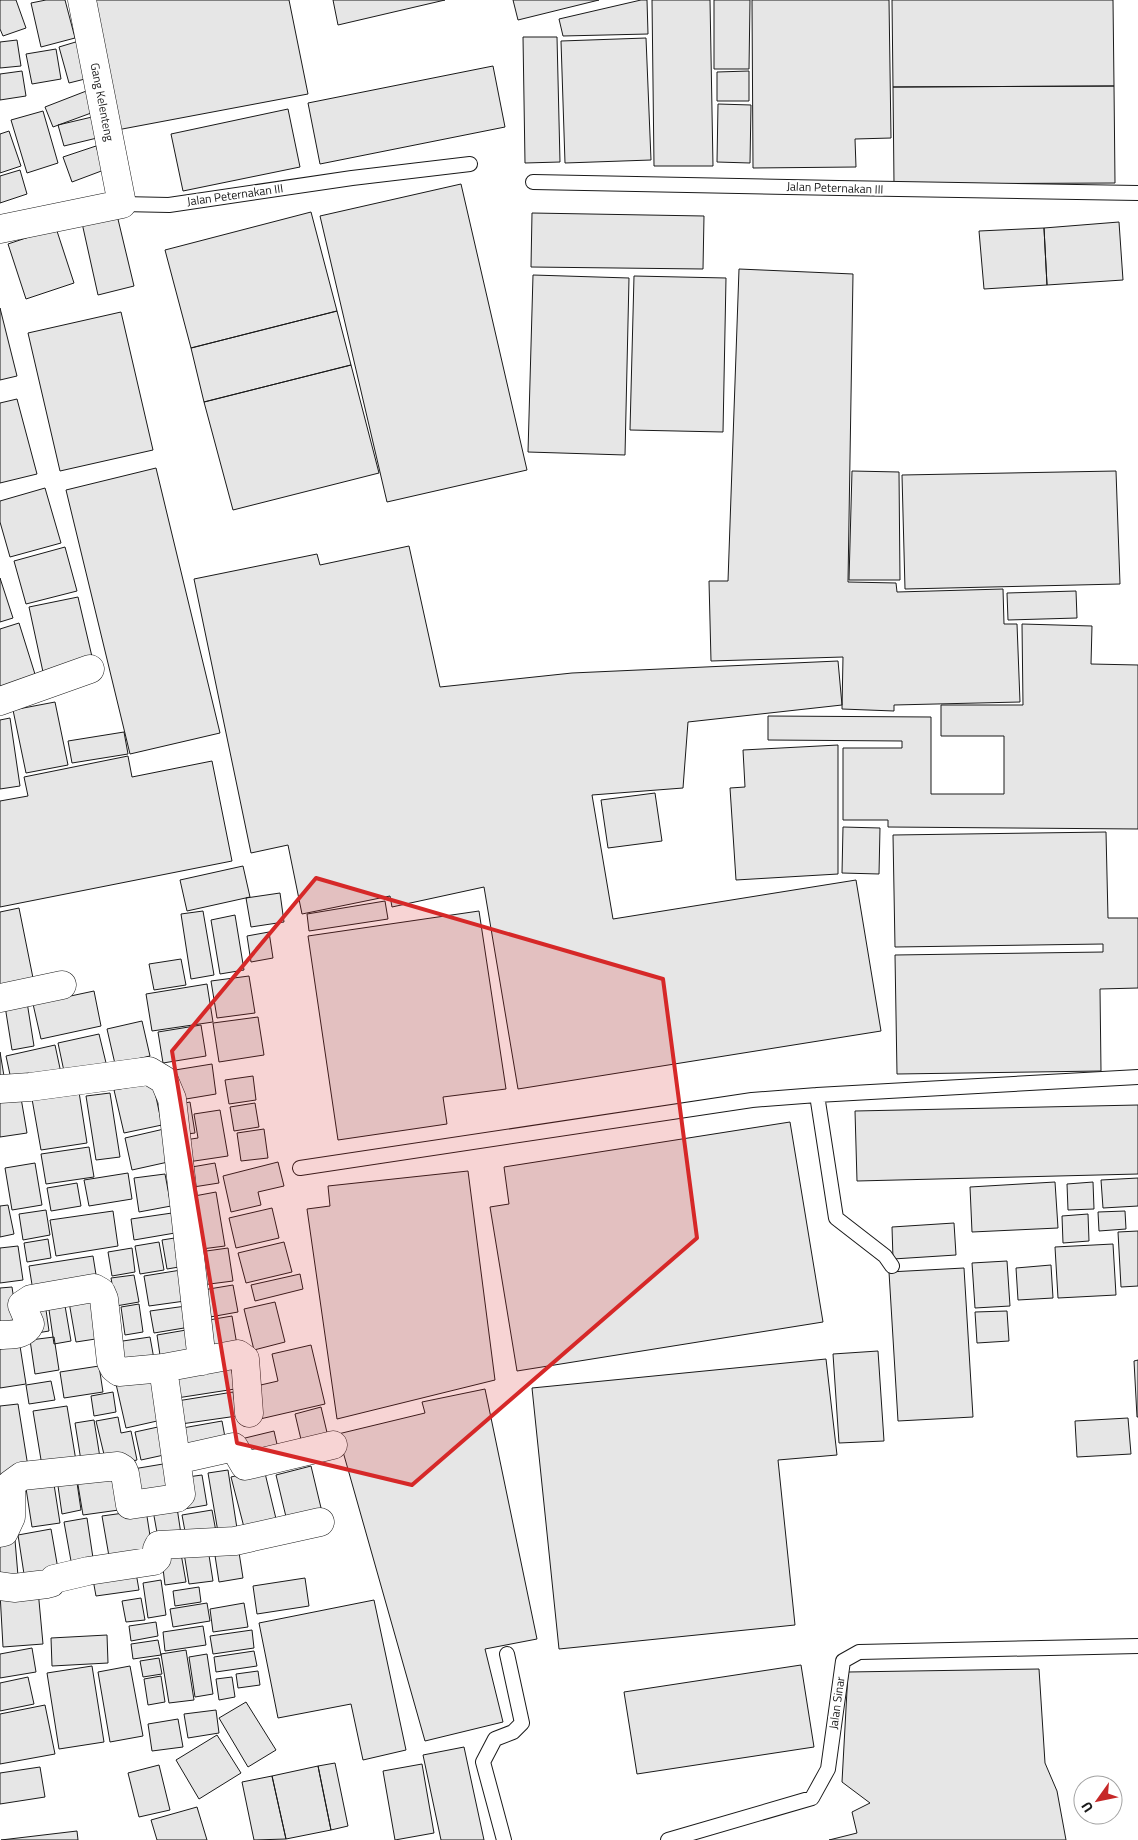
<svg xmlns="http://www.w3.org/2000/svg" width="1138" height="1840" font-family="'Titillium Web',sans-serif">
<style>
.building{fill:#e6e6e6;stroke:#1a1a1a}
.lines{fill:none;stroke-linecap:round;stroke-linejoin:round}
.service-casing{stroke:#1a1a1a;stroke-width:16}
.minor-casing{stroke:#1a1a1a;stroke-width:29}
.service{stroke:#fff;stroke-width:14}
.minor{stroke:#fff;stroke-width:28}
.marked{fill:#d62828;fill-opacity:0.2;stroke:#d62828;stroke-width:4;stroke-linejoin:round}
.labels{text-anchor:middle;stroke-width:4;stroke-linejoin:round;paint-order:stroke}
.street-label{font-size:12px;fill:#1a1a1a;stroke:#fff}
</style>
<rect width="100%" height="100%" fill="#fff"/>
<path class="building" d="M0,0H16L26,28L3,36L0,29Z
M46,0H65L75,38L41,47L31,3Z
M91,0H289L308,94L117,130Z
M333,0H445L338,25Z
M513,0H599L518,20Z
M641,0H647L648,34L563,36L559,19Z
M652,0H710L713,166H654Z
M714,0H750L749,69H714Z
M752,0H889L891,138L855,139L856,167L753,168Z
M892,0H1113L1114,86L893,87Z
M523,37H557L560,162L525,163Z
M646,38L651,160L565,163L561,41Z
M17,40L21,66L0,68V42Z
M79,41L89,78L69,83L59,47Z
M56,49L61,79L32,84L26,54Z
M493,66L505,127L320,164L308,103Z
M22,71L26,96L0,100V74Z
M749,71V101H717V72Z
M1114,86L1115,183L894,184L893,87Z
M94,88L102,109L53,127L45,107Z
M718,104L751,105L750,163L717,162Z
M288,109L300,167L183,191L171,134Z
M43,111L58,163L27,173L11,120Z
M92,117L97,138L64,146L58,125Z
M9,131L21,166L0,173V134Z
M96,146L104,170L72,182L63,157Z
M20,170L27,194L0,203V176Z
M461,184L527,470L387,502L320,216Z
M311,212L337,311L191,348L165,250Z
M532,213L704,216L703,269L531,267Z
M117,215L134,286L98,295L82,223Z
M1119,222L1123,280L1047,285L1044,228Z
M56,228L74,283L26,299L8,244Z
M1044,228L1047,285L984,289L979,231Z
M739,269L853,274L848,582L896,583L897,592L1003,589L1004,624H1017L1020,702L894,705V711L842,709L843,657L711,661L709,581H728Z
M533,275L629,278L625,455L528,452Z
M634,276L726,278L723,432L630,430Z
M0,308L17,376L0,380Z
M337,311L351,365L204,402L191,348Z
M121,312L153,450L60,471L28,333Z
M351,365L379,473L233,510L204,402Z
M17,399L37,474L0,483V403Z
M156,468L220,733L130,754L66,490Z
M852,471L899,472L900,580H849Z
M1116,471L1120,584L905,589L902,475Z
M45,488L61,543L10,557L0,522V501Z
M409,546L440,687L572,673L838,661L842,705L688,722L683,788L592,795L613,919L856,880L881,1031L518,1089L484,887L392,907L390,896L302,914L288,845L251,853L194,579L317,554L320,565Z
M65,547L77,591L26,604L14,561Z
M0,578L13,618L0,622Z
M1076,591L1077,618L1008,620L1007,593Z
M78,597L93,661L43,672L29,607Z
M19,623L39,687L0,699V629Z
M1022,624L1092,626L1091,664L1138,665V829L888,827V820H843V748H902V741L768,740V716L931,717V794H1004V736H941V705H1023Z
M55,702L68,765L26,773L13,710Z
M10,718L20,786L0,789V720Z
M124,732L128,754L72,763L68,741Z
M838,745V874L736,880L730,788L745,787L743,750Z
M128,756L132,777L212,761L232,861L0,907V801L28,796L24,777Z
M655,793L662,841L608,848L601,800Z
M843,827L880,828L879,874L842,873Z
M1106,832L1108,918H1138V988L1100,989L1101,1071L897,1074L895,955L1103,952V944L895,947L893,835Z
M243,866L250,897L187,911L180,880Z
M280,893L284,922L251,927L246,898Z
M385,901L388,919L309,931L307,914Z
M19,908L33,978L0,985V912Z
M203,911L214,975L191,979L181,914Z
M479,911L506,1089L443,1097L447,1124L338,1140L308,936Z
M235,915L244,970L220,974L211,920Z
M269,932L273,958L251,962L247,936Z
M181,959L186,985L154,990L149,964Z
M249,976L255,1013L217,1018L211,981Z
M207,984L213,1022L152,1031L146,994Z
M94,991L101,1026L41,1039L33,1004Z
M27,1002L34,1046L12,1050L5,1006Z
M258,1017L264,1055L219,1062L213,1023Z
M142,1021L150,1056L115,1064L107,1029Z
M201,1025L206,1056L163,1063L158,1032Z
M99,1034L107,1067L65,1076L58,1043Z
M55,1045L61,1073L12,1084L6,1056Z
M0,1052L4,1076H0Z
M212,1064L216,1094L180,1100L175,1070Z
M253,1076L256,1100L229,1104L225,1080Z
M153,1083L162,1125L124,1133L114,1090Z
M79,1092L87,1143L41,1150L32,1099Z
M110,1093L120,1157L96,1160L86,1096Z
M21,1098L27,1133L0,1137V1102Z
M190,1102L195,1133L180,1135L175,1105Z
M255,1103L259,1127L234,1131L230,1107Z
M1138,1105V1174L857,1181L855,1111Z
M220,1110L228,1156L181,1163L178,1141L198,1138L194,1114Z
M790,1122L823,1322L517,1371L490,1207L509,1204L504,1167Z
M164,1129L168,1162L132,1170L125,1138Z
M264,1129L268,1158L241,1161L237,1133Z
M89,1147L94,1177L46,1184L41,1154Z
M278,1162L284,1186L258,1192L261,1205L231,1212L223,1176Z
M35,1163L42,1205L12,1210L5,1168Z
M215,1163L219,1183L187,1188L186,1168Z
M468,1171L495,1380L337,1419L307,1209L330,1206L328,1186Z
M128,1173L132,1199L89,1206L84,1180Z
M165,1174L171,1206L139,1212L134,1178Z
M1138,1178V1206L1103,1208L1101,1180Z
M1055,1182L1058,1228L972,1232L970,1187Z
M1093,1182L1094,1209L1068,1210L1067,1184Z
M77,1183L81,1206L51,1211L47,1188Z
M216,1192L225,1246L194,1250L189,1197Z
M8,1205L14,1234L0,1237V1206Z
M272,1208L279,1238L236,1248L229,1218Z
M46,1210L50,1235L23,1240L19,1214Z
M113,1211L118,1246L56,1256L50,1220Z
M1125,1211L1126,1229L1099,1231L1098,1212Z
M172,1213L175,1233L134,1240L131,1219Z
M1088,1214L1089,1241L1063,1243L1062,1216Z
M954,1223L956,1255L893,1259L892,1227Z
M1138,1231V1286L1121,1287L1118,1232Z
M181,1237L185,1266L167,1269L162,1240Z
M48,1239L51,1258L27,1262L24,1243Z
M159,1242L164,1270L140,1274L135,1246Z
M284,1242L292,1272L246,1283L238,1253Z
M1113,1244L1116,1295L1058,1298L1055,1247Z
M18,1246L23,1280L0,1283V1248Z
M132,1248L135,1272L112,1276L108,1252Z
M228,1248L233,1281L194,1286L192,1253Z
M93,1256L98,1287L34,1297L29,1266Z
M1007,1261L1010,1306L975,1308L972,1263Z
M1051,1265L1053,1298L1018,1300L1016,1268Z
M964,1268L973,1417L898,1421L889,1272Z
M181,1270L185,1301L149,1306L144,1276Z
M300,1274L303,1289L255,1301L251,1285Z
M134,1275L139,1302L116,1306L111,1278Z
M233,1285L238,1312L199,1319L197,1291Z
M12,1287L17,1321L0,1323V1288Z
M95,1298L102,1338L76,1342L69,1302Z
M64,1300L71,1341L54,1344L48,1303Z
M275,1302L285,1342L254,1350L244,1309Z
M45,1303L49,1331L37,1333L33,1304Z
M139,1304L143,1332L125,1335L121,1307Z
M186,1306L190,1327L154,1333L150,1311Z
M1007,1311L1009,1341L977,1343L975,1312Z
M232,1316L238,1351L208,1356L203,1321Z
M192,1329L196,1356L161,1362L157,1335Z
M54,1337L59,1370L35,1374L30,1340Z
M150,1337L154,1359L120,1364L116,1342Z
M311,1345L325,1404L260,1419L252,1387L278,1381L272,1354Z
M20,1346L26,1384L0,1388V1349Z
M878,1351L884,1441L839,1443L833,1354Z
M826,1359L837,1455L778,1460L795,1625L559,1649L532,1388Z
M230,1360L235,1389L177,1398L172,1369Z
M1138,1360V1417H1137L1134,1361Z
M99,1366L103,1392L64,1398L60,1372Z
M156,1376L166,1419L126,1428L116,1384Z
M51,1381L55,1400L29,1404L26,1385Z
M485,1389L537,1639L485,1649L503,1722L425,1741L338,1434L425,1413L422,1402Z
M113,1392L116,1412L94,1416L91,1396Z
M233,1392L237,1416L181,1424L177,1401Z
M18,1404L29,1473L0,1478V1406Z
M67,1406L77,1467L43,1472L33,1411Z
M321,1407L329,1441L303,1448L295,1414Z
M118,1417L121,1433L131,1431L137,1460L107,1467L96,1421Z
M1128,1418L1131,1454L1077,1457L1075,1421Z
M94,1420L101,1464L82,1467L75,1423Z
M222,1421L227,1448L182,1456L177,1429Z
M167,1425L173,1453L141,1460L135,1432Z
M274,1431L279,1453L246,1461L241,1439Z
M169,1463L174,1494L133,1500L127,1470Z
M311,1466L322,1512L287,1521L276,1475Z
M264,1469L278,1527L246,1535L231,1477Z
M228,1470L238,1535L219,1538L208,1473Z
M120,1472L126,1509L83,1515L77,1479Z
M202,1475L207,1505L184,1509L180,1478Z
M76,1476L81,1510L62,1514L57,1479Z
M53,1478L60,1523L32,1527L25,1482Z
M176,1501L181,1534L158,1538L152,1505Z
M146,1510L153,1555L110,1562L102,1516Z
M212,1510L217,1537L187,1542L182,1515Z
M87,1518L93,1558L71,1561L64,1522Z
M51,1529L58,1569L24,1574L18,1535Z
M15,1540L18,1576L0,1578V1541Z
M238,1546L243,1578L219,1582L214,1549Z
M180,1548L186,1582L165,1585L161,1552Z
M208,1549L213,1581L189,1584L184,1553Z
M135,1567L139,1590L96,1596L92,1574Z
M305,1578L309,1606L257,1614L253,1586Z
M161,1580L166,1615L148,1618L143,1583Z
M199,1587L201,1602L175,1606L173,1591Z
M38,1590L43,1644L3,1647L0,1593Z
M141,1598L145,1620L126,1622L122,1601Z
M374,1600L406,1750L363,1760L351,1704L278,1718L259,1623Z
M207,1603L210,1621L173,1627L170,1609Z
M244,1603L248,1627L213,1632L210,1609Z
M156,1622L158,1636L131,1641L129,1626Z
M203,1626L206,1645L165,1651L163,1632Z
M252,1630L254,1648L213,1654L210,1636Z
M107,1635L108,1663L52,1666L51,1638Z
M158,1640L161,1655L133,1659L131,1644Z
M32,1648L36,1672L0,1678V1654Z
M186,1650L194,1700L169,1703L161,1654Z
M254,1651L257,1666L216,1672L214,1657Z
M207,1654L213,1694L195,1697L189,1657Z
M159,1658L162,1674L143,1677L140,1661Z
M801,1665L814,1747L637,1774L624,1692Z
M92,1666L104,1742L59,1749L47,1673Z
M130,1666L143,1736L110,1742L98,1672Z
M1039,1669L1045,1763L1057,1791L1066,1840H829L857,1833L852,1812L870,1803L842,1782L848,1672Z
M258,1671L260,1685L238,1688L236,1674Z
M161,1676L165,1702L148,1705L144,1679Z
M28,1677L34,1704L0,1711V1683Z
M232,1677L235,1697L219,1700L216,1679Z
M246,1702L276,1750L248,1767L219,1718Z
M45,1705L55,1754L0,1764V1714Z
M216,1710L219,1733L188,1738L184,1714Z
M178,1719L183,1747L152,1751L148,1724Z
M217,1735L241,1773L199,1799L176,1760Z
M464,1747L484,1840H441L423,1755Z
M335,1763L348,1826L331,1830L318,1766Z
M422,1764L434,1833L395,1840L383,1771Z
M159,1765L170,1810L139,1817L128,1773Z
M318,1766L331,1830L286,1839L272,1776Z
M40,1767L45,1797L0,1804V1773Z
M272,1776L286,1839L254,1840L242,1782Z
M197,1807L207,1840H157L151,1820Z
M77,1831L78,1840H1Z"/>
<g class="lines">
<g class="service-casing">
<path id="service" d="M533,182C735,185 936,191 1138,193
M122,204L169,205L352,178L470,164
M817,1095L836,1218L885,1256L892,1266
M300,1168L752,1100L817,1095L1138,1077
M504,1840L483,1762L495,1739L513,1732L522,1723L507,1654
M668,1840L812,1798L828,1769L843,1661L859,1652L1138,1646"/>
</g>
<g class="minor-casing">
<path id="minor" d="M0,229L122,204L82,0
M0,701L90,669
M0,998L62,985
M0,1089L30,1087L149,1071L164,1080L172,1099L202,1361
M0,1335C12,1334 24,1336 30,1324L22,1305L31,1299L94,1288L101,1292L104,1299L111,1362L114,1368L119,1372L163,1368L238,1354L245,1359L249,1413
M176,1460L234,1447L245,1466L333,1445
M0,1533L4,1532L11,1517V1484L22,1476L118,1466L123,1469L125,1474L130,1505L177,1498L181,1494L163,1368
M0,1586L14,1588L47,1584L51,1583L54,1579L88,1571L154,1561L157,1558V1549L159,1545L235,1541L320,1522"/>
</g>
<use href="#service" class="service"/>
<use href="#minor" class="minor"/>
</g>
<path class="marked" d="M316,878L663,979L697,1238L412,1485L237,1443L172,1051Z"/>
<g class="labels">
<g class="street-label">
<text transform="translate(102 102) rotate(79)" y="4">Gang Kelenteng</text>
<text transform="translate(835 188) rotate(2)" y="4">Jalan Peternakan III</text>
<text transform="translate(235 195) rotate(-8)" y="4">Jalan Peternakan III</text>
<text transform="translate(837 1703) rotate(-82)" y="4">Jalan Sinar</text>
</g>
</g>
<g transform="translate(1098 1800) rotate(237)"><circle r="24" fill="#ffffff" stroke="#a3a3a3"/>
<path d="M0-4L9 19L0 12L-9 19Z" fill="#c62828"/>
<text y="-8" font-size="14" font-weight="bold" text-anchor="middle" fill="#1a1a1a">U</text>
</g>
</svg>
